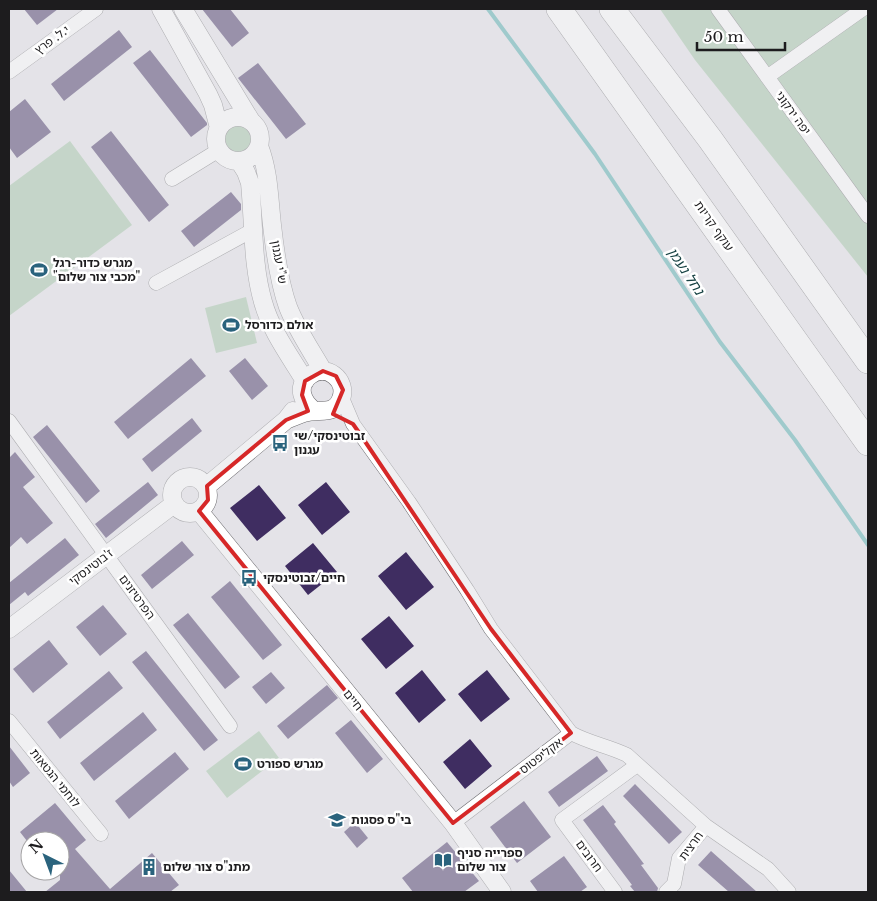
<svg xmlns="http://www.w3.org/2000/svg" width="877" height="901" font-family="'Libre Baskerville','Noto Sans Hebrew',serif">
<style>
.green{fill:#a1c4a5}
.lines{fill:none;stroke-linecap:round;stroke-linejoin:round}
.stream{stroke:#4daaac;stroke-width:4}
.building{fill:#3f2d61}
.minor-casing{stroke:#6d6c70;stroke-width:15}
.tertiary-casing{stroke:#6d6c70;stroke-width:19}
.motorway-casing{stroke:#6d6c70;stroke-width:26}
.minor{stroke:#fff;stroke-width:14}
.tertiary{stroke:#fff;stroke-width:18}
.motorway{stroke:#fff;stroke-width:25}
.marked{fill:none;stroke:#d62828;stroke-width:4;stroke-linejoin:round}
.labels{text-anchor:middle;stroke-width:5;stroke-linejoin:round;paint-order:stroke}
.street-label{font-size:12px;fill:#1d1c1e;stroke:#fff}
.poi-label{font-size:12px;font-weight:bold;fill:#1d1c1e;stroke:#fff;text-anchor:start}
.water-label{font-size:14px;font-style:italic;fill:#174243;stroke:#fff}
</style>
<rect width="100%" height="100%" fill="#e4e3e8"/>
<path class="green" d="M660,9H868V277L695,60Z
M221 139a16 16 0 1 1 32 0a16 16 0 1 1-32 0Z
M70,141L132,225L9,316V186Z
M246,297L257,343L216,353L205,308Z
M259,731L279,758L227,798L206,771Z"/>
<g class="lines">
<path class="stream" d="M488,9L595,154L720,342L795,440L868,545"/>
</g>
<path class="building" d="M24,9H58L37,25Z
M202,9H230L249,33L232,47Z
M119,30L132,47L64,101L51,84Z
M150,50L207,123V125L191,137L133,63Z
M258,63L306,124L286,139L238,78Z
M25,99L51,132L17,158L9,147V112Z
M111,131L169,205L149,222L91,147Z
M231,192L241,204V210L194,247L181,231Z
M191,358L206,376L128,439L114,422Z
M245,358L268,386L252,400L229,371Z
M192,418L202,431L152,472L142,459Z
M47,425L100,491L86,503L33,437Z
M15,452L35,477L23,487L53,523L27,544L21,537L9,548V458Z
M148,482L158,495L106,538L95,524Z
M326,482L350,512L322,535L298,505Z
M259,485L286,518L257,541L230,508Z
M65,538L79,555L28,596L25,592L9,605V583Z
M182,541L194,555L152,589L141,575Z
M313,543L337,572L308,595L285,566Z
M406,552L434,587L406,610L378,576Z
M230,581L282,645L263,660L211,597Z
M103,605L127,634L100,656L76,627Z
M188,613L240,677L225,689L173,625Z
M389,616L414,646L386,669L361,639Z
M49,640L68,664L33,693L13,669Z
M146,651L218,740L204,751L132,662Z
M422,670L446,700L419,723L395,693Z
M487,670L510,699L481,722L458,694Z
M109,671L123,688L60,739L47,722Z
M271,672L285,688L266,704L252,687Z
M327,685L338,698L288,739L277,726Z
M143,712L157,730L94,781L80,763Z
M351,720L383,759L367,773L335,733Z
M470,739L492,766L465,789L443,762Z
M9,746L30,773L13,787L9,781Z
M175,752L189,769L129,819L115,801Z
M597,756L608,771L559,807L548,792Z
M635,784L682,832L669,844L623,796Z
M524,801L551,837L517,863L490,827Z
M55,803L86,840L75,849L110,889L152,853L179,885L170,892H45L60,880V841H27L20,832Z
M603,805L616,822L614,824L644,864L641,865L658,888L657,892H635L630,886L632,885L583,820Z
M355,822L368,838L357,848L344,832Z
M447,842L479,881L464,892H413L402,878Z
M711,851L757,892H729L698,865Z
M564,856L587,887L580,892H538L530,881Z
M9,870L27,892H9Z"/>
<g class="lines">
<g class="minor-casing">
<path id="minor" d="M718,9L868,216
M9,72L96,9
M767,77L863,9
M172,179L219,150
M156,283L253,230
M342,398L353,424L409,502L467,590L491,629L571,733C589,743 609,746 627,755L706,826L768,869L789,892
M9,421L230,726
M9,721L101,834
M453,823L571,733
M615,892L562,820L637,765
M666,892L674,884L679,858L706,826"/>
</g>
<g class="tertiary-casing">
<path id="tertiary" d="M161,9L208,94L213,105L219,128
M183,9L251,121
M216 139a22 22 0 1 1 44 0a22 22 0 1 1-44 0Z
M259,146C269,172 269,198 272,225C275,252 279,282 288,307C297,330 311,350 323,371
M239,161L246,172L250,183C254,223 252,264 263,302C271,331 290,356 305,381
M286,420C293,417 301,413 308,412C321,409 335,415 341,399C348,380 326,362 309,376C296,386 302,403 315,411
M172 495a18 18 0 1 1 36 0a18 18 0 1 1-36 0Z
M207,486L286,420L293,411
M199,511L453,823L502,892
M9,629L174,504"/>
</g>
<g class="motorway-casing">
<path id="motorway" d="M559,9L868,443
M612,9L710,139L868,361"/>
</g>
<use href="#minor" class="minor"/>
<use href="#tertiary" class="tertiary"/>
<use href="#motorway" class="motorway"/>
</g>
<path d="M0 0H877V901H0ZM323,371L336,376L343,390L333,414L353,424L360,434L491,629L571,733L453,823L199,511L208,500L207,486L286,420L308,411L302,395L305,381Z" fill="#e4e3e8" fill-opacity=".55" fill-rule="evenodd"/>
<path class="marked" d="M323,371L336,376L343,390L333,414L353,424L360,434L491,629L571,733L453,823L199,511L208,500L207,486L286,420L308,411L302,395L305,381Z"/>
<defs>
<g id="stadium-bare" transform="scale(1.35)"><path d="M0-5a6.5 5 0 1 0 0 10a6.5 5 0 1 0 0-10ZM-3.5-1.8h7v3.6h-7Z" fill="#2a637d" stroke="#fff" stroke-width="2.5" paint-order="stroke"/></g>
<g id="bus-bare" transform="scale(1.35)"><path d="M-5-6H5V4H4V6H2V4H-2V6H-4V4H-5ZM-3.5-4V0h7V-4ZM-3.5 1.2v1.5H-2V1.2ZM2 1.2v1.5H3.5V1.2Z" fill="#2a637d" stroke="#fff" stroke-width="2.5" paint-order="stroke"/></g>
<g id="school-bare" transform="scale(1.35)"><path d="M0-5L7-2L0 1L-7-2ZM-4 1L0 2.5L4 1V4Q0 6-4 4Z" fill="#2a637d" stroke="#fff" stroke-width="2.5" paint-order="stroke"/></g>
<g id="library-bare" transform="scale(1.35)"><path d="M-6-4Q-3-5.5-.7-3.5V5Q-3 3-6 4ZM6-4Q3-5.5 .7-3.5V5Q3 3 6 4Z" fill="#2a637d" stroke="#fff" stroke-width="2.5" paint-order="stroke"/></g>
<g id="building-bare" transform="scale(1.35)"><path d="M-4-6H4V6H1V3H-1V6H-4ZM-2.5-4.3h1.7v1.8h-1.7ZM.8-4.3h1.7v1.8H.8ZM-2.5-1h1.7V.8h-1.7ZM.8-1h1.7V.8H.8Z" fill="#2a637d" stroke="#fff" stroke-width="2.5" paint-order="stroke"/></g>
</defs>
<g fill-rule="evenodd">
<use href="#stadium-bare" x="39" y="270"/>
<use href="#stadium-bare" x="231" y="325"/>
<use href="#bus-bare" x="280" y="443"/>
<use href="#bus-bare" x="249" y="578"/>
<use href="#stadium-bare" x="243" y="764"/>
<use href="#school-bare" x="337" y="820"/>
<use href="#library-bare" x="443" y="860"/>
<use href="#building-bare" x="149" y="867"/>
</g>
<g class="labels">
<g class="street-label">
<text transform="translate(52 40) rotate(-36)" y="4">י.ל. פרץ</text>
<text transform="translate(793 113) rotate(54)" y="4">יפה ירקוני</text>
<text transform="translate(714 226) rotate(55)" y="4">עוקף קריות</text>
<text transform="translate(279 262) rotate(80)" y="4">ש"י עגנון</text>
<text transform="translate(91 567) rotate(-37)" y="4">ז'בוטינסקי</text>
<text transform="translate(137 597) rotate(54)" y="4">הפרטיזנים</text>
<text transform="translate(353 700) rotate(51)" y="4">חיים</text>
<text transform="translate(541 756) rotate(-37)" y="4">אקליפטוס</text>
<text transform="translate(55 778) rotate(51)" y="4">לוחמי הגטאות</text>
<text transform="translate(691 846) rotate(-54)" y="4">חרצית</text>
<text transform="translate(589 856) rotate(54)" y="4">חרובים</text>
</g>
<g class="poi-label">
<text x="53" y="267">מגרש כדור-רגל<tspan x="53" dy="14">"מכבי צור שלום"</tspan></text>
<text x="245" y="329">אולם כדורסל</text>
<text x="294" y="440">זבוטינסקי/שי<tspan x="294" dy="14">עגנון</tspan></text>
<text x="263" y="582">חיים/זבוטינסקי</text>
<text x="257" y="768">מגרש ספורט</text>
<text x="351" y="824">בי"ס פסגות</text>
<text x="457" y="857">ספרייה סניף<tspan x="457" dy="14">צור שלום</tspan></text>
<text x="163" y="871">מתנ"ס צור שלום</text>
</g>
<g class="water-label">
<text transform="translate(686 271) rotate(56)" y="5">נחל נעמן</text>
</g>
</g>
<rect width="877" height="901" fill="none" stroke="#1d1c1e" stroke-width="20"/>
<g transform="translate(45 856) rotate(318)"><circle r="24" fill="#ffffff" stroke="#a5a4a5"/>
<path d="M0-4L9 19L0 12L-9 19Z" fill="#2a637d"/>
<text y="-8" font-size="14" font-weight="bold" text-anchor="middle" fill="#1d1c1e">N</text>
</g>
<path d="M697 42v8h88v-8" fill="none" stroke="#1d1c1e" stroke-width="2.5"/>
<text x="704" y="42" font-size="15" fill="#1d1c1e" stroke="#ffffff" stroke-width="4" paint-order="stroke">50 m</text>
</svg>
